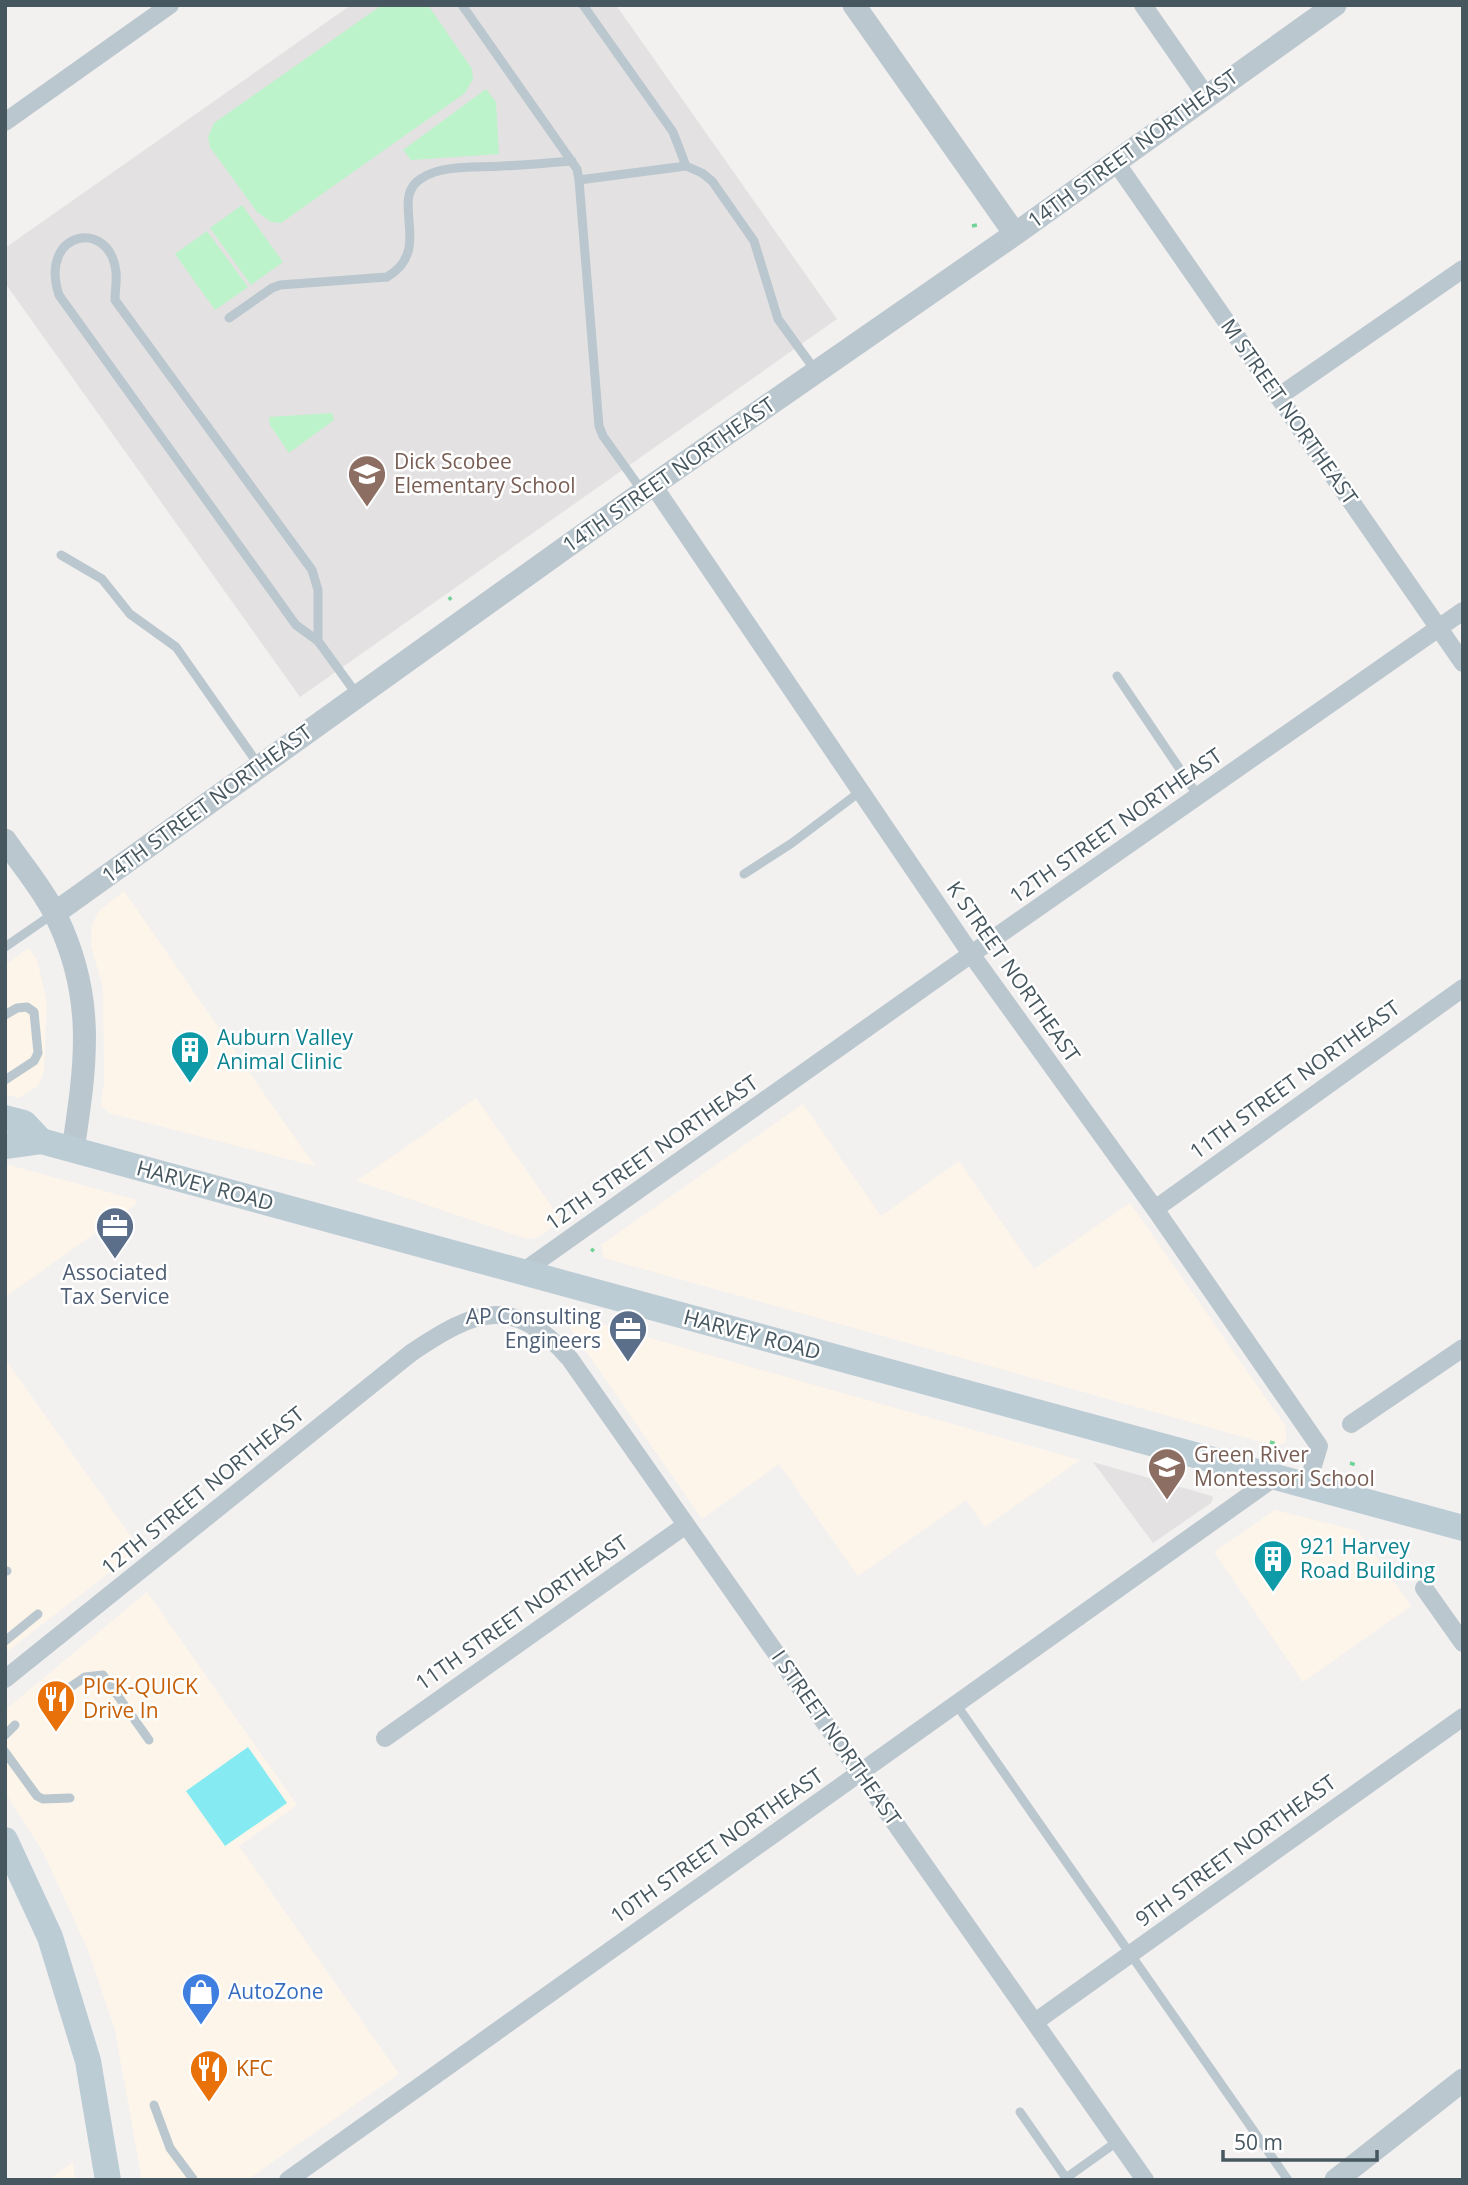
<svg xmlns="http://www.w3.org/2000/svg" width="1468" height="2185" font-family="'Open Sans',sans-serif">
<style>
.commercial{fill:#fdf5e9}
.education{fill:#e4e1e2}
.green{fill:#bcf3ca}
.water{fill:#86eaf2}
.lines{fill:none;stroke-linecap:round;stroke-linejoin:round}
.path{stroke:#71d396;stroke-width:3.5;stroke-dasharray:5 3.5;stroke-linecap:butt}
.service{stroke:#bac7ce;stroke-width:9}
.minor{stroke:#bac7ce;stroke-width:18}
.tertiary{stroke:#bac7ce;stroke-width:23}
.secondary{stroke:#bcccd5;stroke-width:26}
.labels{text-anchor:middle;stroke-width:5;stroke-linejoin:round;paint-order:stroke}
.street-label{font-size:21px;fill:#46575f;stroke:#fff}
.education-label{font-size:21px;fill:#785e54;stroke:#fff;text-anchor:start}
.culture-label{font-size:21px;fill:#0d838f;stroke:#fff;text-anchor:start}
.service-label{font-size:21px;fill:#4e5e75;stroke:#fff}
.food-label{font-size:21px;fill:#c56008;stroke:#fff;text-anchor:start}
.shop-label{font-size:21px;fill:#366cbe;stroke:#fff;text-anchor:start}
</style>
<rect width="100%" height="100%" fill="#f3f0f0"/>
<path class="commercial" d="M124,891L281,1118L315,1166L109,1113L101,1105L104,1083L103,987L91,946L92,925L98,912Z
M29,948L37,960L47,1002L44,1072L38,1086L18,1098L5,1094V965Z
M476,1098L561,1220L539,1237L527,1239L357,1181Z
M803,1104L881,1216L959,1161L1034,1269L1130,1203L1286,1427V1442L1276,1446L604,1258L601,1245Z
M5,1164L137,1200L135,1205L5,1297Z
M559,1312L807,1383L1080,1460L985,1527L966,1500L858,1576L779,1464L702,1519Z
M5,1359L140,1549L5,1653Z
M1275,1510L1358,1531L1411,1606L1303,1682L1214,1552Z
M147,1592L297,1805L239,1846L399,2074L247,2180H142L115,2030L88,1950L43,1852L5,1792V1710Z
M73,2162L75,2180H48Z"/>
<path class="education" d="M351,5H616L837,319L300,697L5,283V248Z
M1093,1462L1212,1496L1213,1499L1211,1503L1153,1543Z"/>
<path class="green" d="M382,5H428L472,69L473,79L465,93L281,223L271,222L257,212L210,147L208,137L214,123Z
M486,89L496,102L499,154L411,160L403,150Z
M242,205L283,262L251,285L210,228Z
M207,231L248,287L215,310L175,254Z
M332,413L334,420L289,453L270,425L269,417Z"/>
<path class="water" d="M248,1747L287,1803L225,1846L186,1791Z"/>
<g class="lines">
<path class="path" d="M972,226L977,225
M449,597L451,600
M591,1249L594,1251
M1270,1442L1277,1444
M1350,1463L1356,1465"/>
<path class="service" d="M462,5L577,169L579,180L599,426L603,436L643,492
M583,5L673,132L686,166
M579,180L686,166L702,173L712,181L754,241L778,319L815,370
M229,318L272,288L280,285L387,277C435,249 387,198 422,178C444,164 477,168 502,166C525,165 549,163 572,161
M61,555L102,579L130,614L176,647L258,764
M318,641L296,625L59,295C38,231 110,217 116,272C117,281 115,291 115,300L312,570L318,590V641L358,696
M1117,676L1198,796
M744,874L792,843L861,791
M5,947L53,914
M5,1015L17,1008L27,1007L34,1012L38,1053L34,1061L5,1080
M5,1571H7
M5,1641L38,1614
M56,1697L85,1677L103,1675L149,1740
M956,1704L1288,2180
M5,1735L15,1725
M5,1752L37,1796L43,1799L70,1798
M154,2105L170,2148L193,2179
M1020,2112L1066,2178L1118,2141"/>
<path class="minor" d="M1143,5L1207,97
M5,122L170,5
M1115,161L1463,663
M1278,397L1463,269
M653,485L971,954L1155,1209L1319,1446L1307,1486
M1155,1209L1463,988
M521,1273L960,962L1463,611
M1351,1424L1463,1348
M1424,1588L1463,1643
M5,1679L411,1353C476,1309 513,1294 570,1359L1145,2180
M385,1738L686,1525
M1035,2022L1463,1717
M288,2180L1275,1477"/>
<path class="tertiary" d="M854,5L1015,234
M5,840C22,865 43,889 56,916C96,997 86,1064 73,1150
M55,913L643,492L1015,234L1335,5
M1336,2180L1463,2080"/>
<path class="secondary" d="M5,1118L24,1123L41,1141
M5,1146L41,1141L1463,1528
M5,1840L50,1937L88,2061L108,2180"/>
</g>
<defs>
<g id="school-pin" transform="scale(2.0125)"><path d="M0 17L-7.5 6A9.5 9.5 0 1 1 7.5 6Z" fill="#8d6e63" stroke="#fff"/><path d="M0-5L7-2L0 1L-7-2ZM-4 1L0 2.5L4 1V4Q0 6-4 4Z" fill="#fff"/></g>
<g id="building-pin" transform="scale(2.0125)"><path d="M0 17L-7.5 6A9.5 9.5 0 1 1 7.5 6Z" fill="#0f9aa8" stroke="#fff"/><path d="M-4-6H4V6H1V3H-1V6H-4ZM-2.5-4.3h1.7v1.8h-1.7ZM.8-4.3h1.7v1.8H.8ZM-2.5-1h1.7V.8h-1.7ZM.8-1h1.7V.8H.8Z" fill="#fff"/></g>
<g id="office-pin" transform="scale(2.0125)"><path d="M0 17L-7.5 6A9.5 9.5 0 1 1 7.5 6Z" fill="#5c6f8a" stroke="#fff"/><path d="M-6-3h4V-5.5h4V-3h4V5H-6ZM-1-4.5V-3h2v-1.5ZM-6 0V1H6V0Z" fill="#fff"/></g>
<g id="restaurant-pin" transform="scale(2.0125)"><path d="M0 17L-7.5 6A9.5 9.5 0 1 1 7.5 6Z" fill="#e8710a" stroke="#fff"/><path d="M-5-6h1v4h1v-4h1v4h1v-4h1v5L-1.5 .5V6h-2V.5L-5-1ZM5-6V6H3V1.5H1.5Q1.5-4 5-6Z" fill="#fff"/></g>
<g id="shop-pin" transform="scale(2.0125)"><path d="M0 17L-7.5 6A9.5 9.5 0 1 1 7.5 6Z" fill="#3f7fe0" stroke="#fff"/><path d="M-5-2.5h2.3a2.7 3.5 0 0 1 5.4 0H5L5.5 6h-11ZM-1.5-2.5h3a1.5 2.3 0 0 0-3 0Z" fill="#fff"/></g>
</defs>
<g fill-rule="evenodd">
<use href="#school-pin" x="367" y="474"/>
<use href="#building-pin" x="190" y="1050"/>
<use href="#office-pin" x="115" y="1226"/>
<use href="#office-pin" x="628" y="1329"/>
<use href="#school-pin" x="1167" y="1467"/>
<use href="#building-pin" x="1273" y="1559"/>
<use href="#restaurant-pin" x="56" y="1699"/>
<use href="#shop-pin" x="201" y="1992"/>
<use href="#restaurant-pin" x="209" y="2069"/>
</g>
<g class="labels">
<g class="street-label">
<text transform="translate(1133 149) rotate(-36)" y="7">14TH STREET NORTHEAST</text>
<text transform="translate(1289 412) rotate(55)" y="7">M STREET NORTHEAST</text>
<text transform="translate(669 475) rotate(-35)" y="7">14TH STREET NORTHEAST</text>
<text transform="translate(207 804) rotate(-36)" y="7">14TH STREET NORTHEAST</text>
<text transform="translate(1116 826) rotate(-35)" y="7">12TH STREET NORTHEAST</text>
<text transform="translate(1013 972) rotate(55)" y="7">K STREET NORTHEAST</text>
<text transform="translate(1295 1080) rotate(-36)" y="7">11TH STREET NORTHEAST</text>
<text transform="translate(652 1153) rotate(-35)" y="7">12TH STREET NORTHEAST</text>
<text transform="translate(205 1186) rotate(15)" y="7">HARVEY ROAD</text>
<text transform="translate(752 1335) rotate(15)" y="7">HARVEY ROAD</text>
<text transform="translate(203 1491) rotate(-39)" y="7">12TH STREET NORTHEAST</text>
<text transform="translate(522 1613) rotate(-35)" y="7">11TH STREET NORTHEAST</text>
<text transform="translate(836 1738) rotate(55)" y="7">I STREET NORTHEAST</text>
<text transform="translate(717 1846) rotate(-35)" y="7">10TH STREET NORTHEAST</text>
<text transform="translate(1236 1851) rotate(-36)" y="7">9TH STREET NORTHEAST</text>
</g>
<g class="education-label">
<text x="394" y="469">Dick Scobee<tspan x="394" dy="24">Elementary School</tspan></text>
<text x="1194" y="1462">Green River<tspan x="1194" dy="24">Montessori School</tspan></text>
</g>
<g class="culture-label">
<text x="217" y="1045">Auburn Valley<tspan x="217" dy="24">Animal Clinic</tspan></text>
<text x="1300" y="1554">921 Harvey<tspan x="1300" dy="24">Road Building</tspan></text>
</g>
<g class="service-label">
<text x="115" y="1280">Associated<tspan x="115" dy="24">Tax Service</tspan></text>
<text x="601" y="1324" text-anchor="end">AP Consulting<tspan x="601" dy="24">Engineers</tspan></text>
</g>
<g class="food-label">
<text x="83" y="1694">PICK-QUICK<tspan x="83" dy="24">Drive In</tspan></text>
<text x="236" y="2076">KFC</text>
</g>
<g class="shop-label">
<text x="228" y="1999">AutoZone</text>
</g>
</g>
<rect width="1468" height="2185" fill="none" stroke="#46575f" stroke-width="14"/>
<path d="M1223 2150v10h154v-10" fill="none" stroke="#46575f" stroke-width="3.5"/>
<text x="1234" y="2150" font-size="21" fill="#46575f" stroke="#ffffff" stroke-width="5" paint-order="stroke">50 m</text>
</svg>
